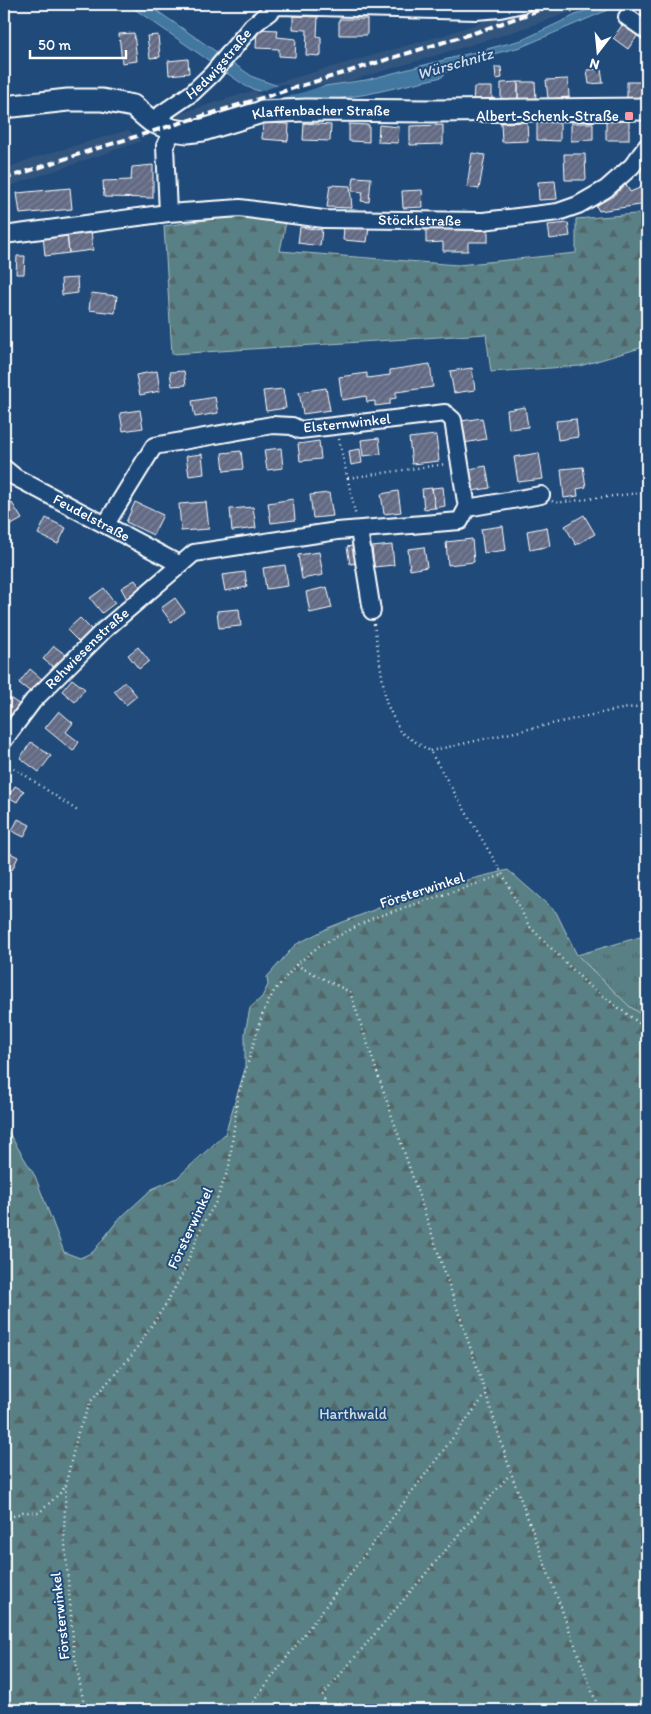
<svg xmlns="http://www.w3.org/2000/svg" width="651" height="1714" font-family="Itim,sans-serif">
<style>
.built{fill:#33547d}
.grass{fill:url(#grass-tufts);stroke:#acc0c2}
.forest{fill:url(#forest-firs);stroke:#acc0c2}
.water{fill:#4377a0;stroke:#8eadc6}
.pier{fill:#1f4a7a}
.building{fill:url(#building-hatch);stroke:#fff}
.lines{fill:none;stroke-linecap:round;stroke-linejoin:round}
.minor-casing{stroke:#fff;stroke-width:20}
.major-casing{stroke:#fff;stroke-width:25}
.path{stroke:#fff;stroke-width:2.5;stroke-dasharray:1 4;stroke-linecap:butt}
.minor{stroke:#1f4a7a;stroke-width:16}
.major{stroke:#1f4a7a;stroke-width:21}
.rail{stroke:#fff;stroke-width:4;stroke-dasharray:8 4;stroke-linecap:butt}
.poi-dot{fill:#ff9aa2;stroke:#1f4a7a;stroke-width:2}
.labels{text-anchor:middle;stroke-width:4;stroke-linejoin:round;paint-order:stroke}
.street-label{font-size:15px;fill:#fff;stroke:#1f4a7a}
.poi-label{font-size:15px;fill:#fff;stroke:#1f4a7a;text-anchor:end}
.park-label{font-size:15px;fill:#d6dfe0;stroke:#1f4a7a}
.water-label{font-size:16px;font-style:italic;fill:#d0dde7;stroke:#1f4a7a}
</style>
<defs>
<pattern id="grass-tufts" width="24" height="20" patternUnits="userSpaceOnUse" patternTransform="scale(1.25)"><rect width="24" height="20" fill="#598085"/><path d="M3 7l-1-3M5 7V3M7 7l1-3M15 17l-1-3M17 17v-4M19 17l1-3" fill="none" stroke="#526668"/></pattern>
<pattern id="forest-firs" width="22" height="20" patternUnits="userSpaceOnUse" patternTransform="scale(1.25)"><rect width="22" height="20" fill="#598085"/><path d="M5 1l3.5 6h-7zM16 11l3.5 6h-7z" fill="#526668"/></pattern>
<pattern id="building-hatch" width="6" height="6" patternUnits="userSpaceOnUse" patternTransform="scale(1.25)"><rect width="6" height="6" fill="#626a84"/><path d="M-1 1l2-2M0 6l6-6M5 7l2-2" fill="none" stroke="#7a8096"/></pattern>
</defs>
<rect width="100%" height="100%" fill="#1f4a7a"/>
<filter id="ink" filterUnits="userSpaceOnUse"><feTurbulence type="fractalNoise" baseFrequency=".02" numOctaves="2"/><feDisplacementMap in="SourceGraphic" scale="10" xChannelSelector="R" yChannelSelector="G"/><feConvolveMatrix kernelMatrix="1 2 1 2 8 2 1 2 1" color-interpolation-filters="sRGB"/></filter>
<g filter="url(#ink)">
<path class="built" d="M532,4H594L504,35L333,86L298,90L272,84L444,35Z
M255,90L283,99L236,114L195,122L172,116Z
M128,130L141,141L4,188V169L30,159Z"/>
<path class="grass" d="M647,935V1018L629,1006L577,955Z"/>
<path class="forest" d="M647,213V346L580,366L491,372L486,334L172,354L164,226L242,215L286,222L280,251L458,265L576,253V219Z
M508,870L556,912L577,955L629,1006L647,1018V1710H4V1125L35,1176L64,1252L80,1258L93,1252L118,1220L152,1189L177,1178L225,1134L245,1069V1033L250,1008L262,997L268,985L267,977L295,945L328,928L419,892Z"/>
<path class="water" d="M121,4H147L253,77L278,86L298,90L366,80L522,40L599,4H622L521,47L453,64L442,77L368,94L336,99L307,100L283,99L247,87L133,8Z"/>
<path class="pier" d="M282,84L298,87L329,84L278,100L255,93Z"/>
<path class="building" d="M646,4L647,5V21L639,17Z
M293,16L318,17L317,36L321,37V56L306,55L307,30L293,29Z
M339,19H367V35H339Z
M623,24L638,35L628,49L613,38Z
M257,29L278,30L277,37L296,39L295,57L279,56V49L256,48Z
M134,33L137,61L122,63L119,34Z
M158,35L160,57L150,58L147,36Z
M188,59L189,73L169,75L168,61Z
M495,67H501L502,78L496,79Z
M601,69L603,83L589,84L587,70Z
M568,79L569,97L548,99L546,80Z
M518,82V99H501V83Z
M518,82H535L536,99H518Z
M627,82H647V98H627Z
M474,87H492V101H473Z
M629,121V140H606V122Z
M527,122L528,141L502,142L501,123Z
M537,122L560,123V141L537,140Z
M263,123L289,124L288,141L262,139Z
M304,123L331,125L330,141L303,140Z
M571,123H593V140L571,141Z
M349,124L369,125V142L349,141Z
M379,125L399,127L398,143L378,142Z
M443,125V144L410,145V126Z
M472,153L485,155L479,189L467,187Z
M564,154H585L586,180H565Z
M153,165V198L104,197L103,181L131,180L132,167Z
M354,177L371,178L369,202L361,201L363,192L352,191Z
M624,180L630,192L647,185V204L599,211L594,202Z
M555,181L557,199L539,200L538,182Z
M330,185L350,186L352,208L327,207Z
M70,188L72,209L20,214L17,193Z
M422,190L423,207L403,208L402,191Z
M568,223L570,236L550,239L548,225Z
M344,226L369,228L367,242L343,240Z
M300,227L322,230L320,246L298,243Z
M488,228V242H468V251H443V242L426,243V229Z
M91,230L93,250L69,253L67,233Z
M67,233L69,253L45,256L43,235Z
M17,256H25L24,274H16Z
M77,278L78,293L62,295L61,279Z
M91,293L117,296L115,313L89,310Z
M430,364L433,387L396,392V398L390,399V404L375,406V401L367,402L366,396L342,400L339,377L367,373V378L390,375V370Z
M472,368L475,390L454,393L450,371Z
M157,371L160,391L140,395L136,375Z
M184,371L186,385L172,386L170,372Z
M326,388L330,410L303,414L299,392Z
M283,389L286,408L266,411L263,391Z
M215,397L218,413L195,417L192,401Z
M525,407L528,427L509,429L507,410Z
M140,410L143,428L123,431L120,413Z
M482,418L486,439L464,443L461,421Z
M576,419L578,437L558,440L556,421Z
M436,435L439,461L412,464L409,438Z
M379,438L381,454L363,456L361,440Z
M319,441L321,459L300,461L298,444Z
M281,448L283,468L267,470L264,450Z
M360,449L362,463L351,465L349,451Z
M241,451L243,469L224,471L222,453Z
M539,453L543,479L518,482L514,457Z
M202,454L204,474L189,476L186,456Z
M486,466L490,488L472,491L469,469Z
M583,467L586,487L577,489L578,496L564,498L561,469Z
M443,487L445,506L435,508L432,488Z
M432,488L435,508L424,509L422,489Z
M398,491L401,512L384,514L381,494Z
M329,493L333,516L313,518L310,495Z
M293,499L295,520L271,523L268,503Z
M135,502L163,515L153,535L126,522Z
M206,502L209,529L181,531L179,504Z
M12,503L22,519L4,529V508Z
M253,507L256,528L232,531L230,509Z
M584,515L595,534L576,545L565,526Z
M46,518L66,528L58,544L38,534Z
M503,526L506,550L484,553L481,529Z
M547,527L550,546L530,550L527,531Z
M472,539L474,562L448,565L446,542Z
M356,545L359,563L350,564L347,547Z
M392,545L394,565L374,567L372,547Z
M424,547L427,567L410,570L408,549Z
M319,552L323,575L302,579L298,555Z
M285,565L288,586L266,589L263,568Z
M245,572L247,587L225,591L222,575Z
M135,580L142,590L127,599L121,588Z
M327,587L332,608L310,613L306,592Z
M104,588L115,603L102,613L90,598Z
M175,598L185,612L171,622L161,608Z
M239,609L241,626L219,628L217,611Z
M80,618L92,630L79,642L67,630Z
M54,646L66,655L56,669L43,659Z
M138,647L149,661L139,669L128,655Z
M30,669L43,680L32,693L19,683Z
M72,679L85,689L75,702L62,691Z
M125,682L137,696L126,705L114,691Z
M10,698L20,705L11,717L4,712V706Z
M59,711L73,723L66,732L79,742L73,751L45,728Z
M31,742L51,756L39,772L20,758Z
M15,786L24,791L17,802L8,797Z
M18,819L30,825L24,837L12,831Z
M4,850L18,857L12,870L4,867Z"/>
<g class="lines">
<g class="minor-casing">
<g id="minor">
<path d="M627,17L647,31"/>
<path id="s1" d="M151,121L192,93L212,74L252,26L277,6L476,11L500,9L523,4"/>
<path d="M168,213L165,146L173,130"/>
<path id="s2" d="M4,235L168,213L240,208L323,219L483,221L558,212L578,205L606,189L632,166L647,146"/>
<path id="s3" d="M4,468L15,477L179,564"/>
<path d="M467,508L541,495"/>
<path d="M359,530L372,611"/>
<path id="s4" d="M4,740L33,701L104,630L194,553L337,531L460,521L467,508L453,420L445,413L300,430L292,426L272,425L154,446L106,524"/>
</g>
</g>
<g class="major-casing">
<g id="major">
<path id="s5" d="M4,107L68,100H102L133,106L151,121L173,130L187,132L203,130L262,112L306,110L432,111L647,109"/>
</g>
</g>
<path class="path" d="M567,8L572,11L589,4
M339,439L356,517
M348,478L446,464
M552,501L555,503L647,492
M374,624L386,702L400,732L430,751L503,875L529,926L587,984L647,1029
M430,751L610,711L647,705
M4,765L19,771L79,812
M296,965L350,992L486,1394L511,1473L599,1710
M4,1520L23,1512L39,1513L60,1493L65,1485
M85,1710L74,1652L64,1532L66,1483L78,1432L91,1401L132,1355L166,1304L183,1273L203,1223L215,1204L229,1167L238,1096L263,1012L274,991L296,965L319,946L373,918L503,875
M247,1710L486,1394
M327,1710L323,1695L510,1474"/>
<use href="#minor" class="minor"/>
<use href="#major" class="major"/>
<path class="rail" d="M4,179L95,149L477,32L556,4"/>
</g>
</g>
<rect class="poi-dot" x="624" y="111" width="10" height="10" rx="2.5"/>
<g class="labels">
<g class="street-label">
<text dy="5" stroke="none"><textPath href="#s1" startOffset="89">Hedwigstraße</textPath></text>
<text dy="5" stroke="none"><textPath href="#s5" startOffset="328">Klaffenbacher Straße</textPath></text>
<text dy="5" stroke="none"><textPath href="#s2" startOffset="418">Stöcklstraße</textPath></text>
<text transform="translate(347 423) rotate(-6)" y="5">Elsternwinkel</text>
<text dy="5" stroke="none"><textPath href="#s3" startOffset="101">Feudelstraße</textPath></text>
<text dy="5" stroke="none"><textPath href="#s4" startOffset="124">Rehwiesenstraße</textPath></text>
<text transform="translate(422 890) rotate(-18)" y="5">Försterwinkel</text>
<text transform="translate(190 1228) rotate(-65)" y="5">Försterwinkel</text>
<text transform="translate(60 1616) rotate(-96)" y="5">Försterwinkel</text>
</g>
<g class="poi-label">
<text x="619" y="121">Albert-Schenk-Straße</text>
</g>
<g class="park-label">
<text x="353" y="1419">Harthwald</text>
</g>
<g class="water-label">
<text transform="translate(455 63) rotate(-16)" y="6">Würschnitz</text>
</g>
</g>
<rect width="651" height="1714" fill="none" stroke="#1f4a7a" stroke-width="20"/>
<rect x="10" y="10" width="631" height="1694" fill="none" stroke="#fff" stroke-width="2" filter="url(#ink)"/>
<g transform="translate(598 52) rotate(196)" stroke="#1f4a7a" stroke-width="4" paint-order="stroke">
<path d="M0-4L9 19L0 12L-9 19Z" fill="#ffffff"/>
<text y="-8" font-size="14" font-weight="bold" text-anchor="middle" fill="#ffffff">N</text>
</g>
<path d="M30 50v8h96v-8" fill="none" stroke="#ffffff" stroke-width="2.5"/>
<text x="38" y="50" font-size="15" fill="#ffffff" stroke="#1f4a7a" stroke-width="4" paint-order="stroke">50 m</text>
</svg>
